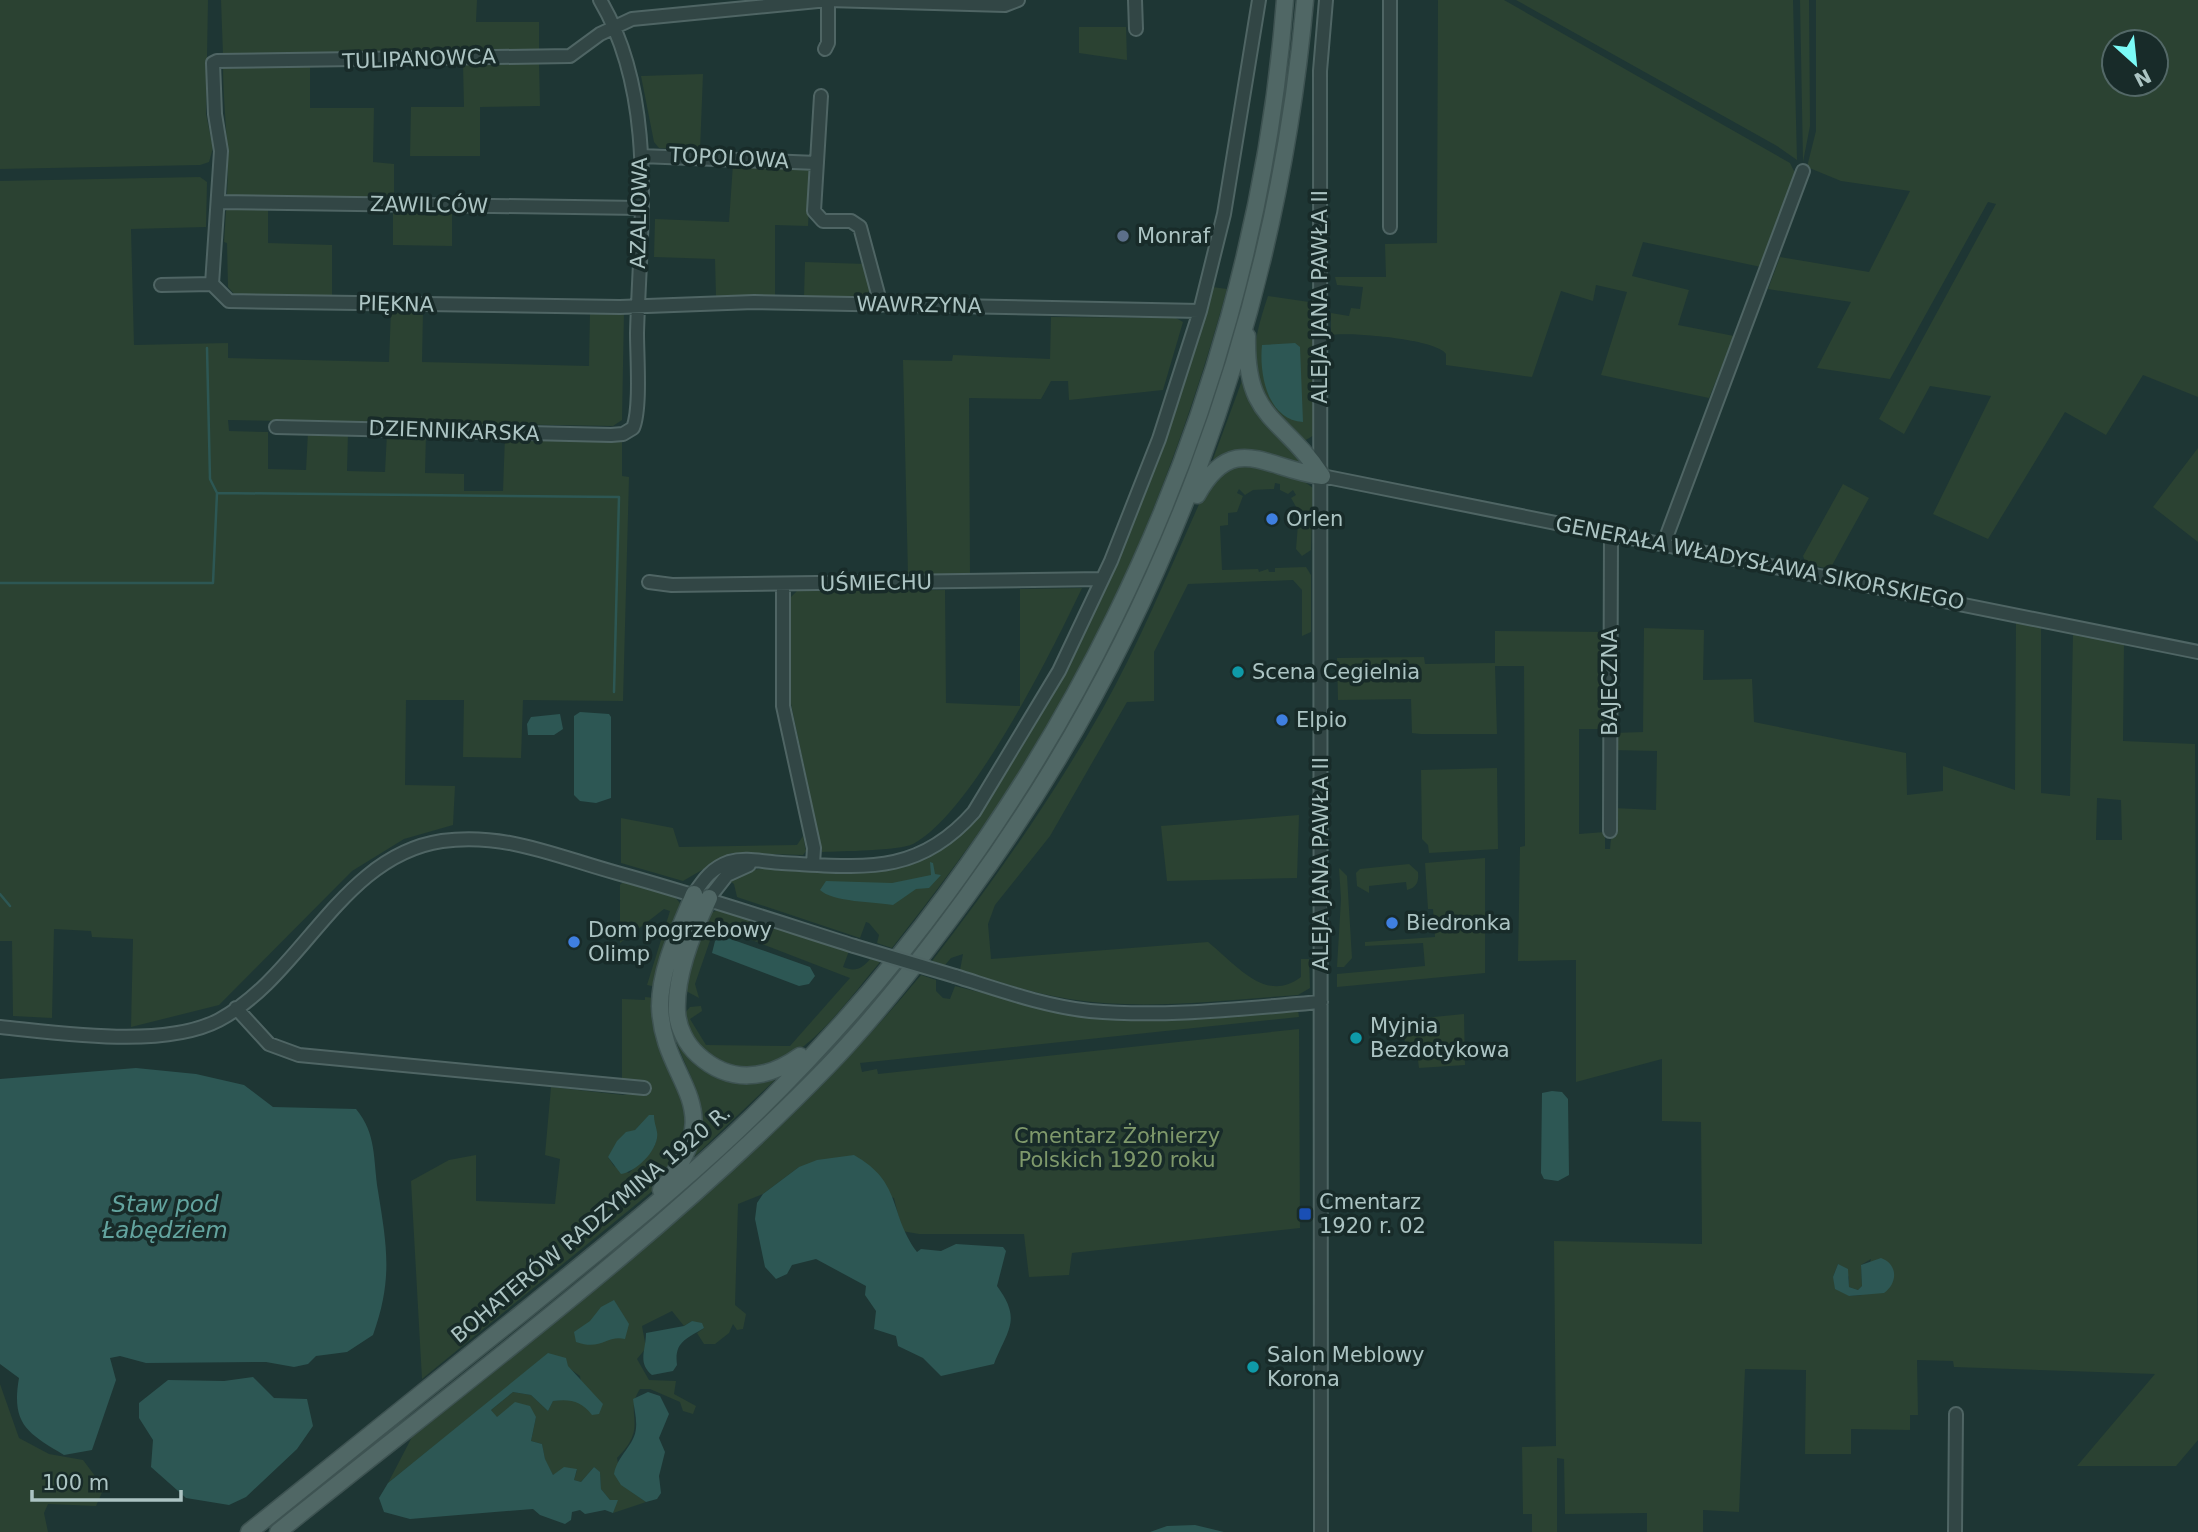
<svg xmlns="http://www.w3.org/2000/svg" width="2198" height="1532" font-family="'DejaVu Sans',sans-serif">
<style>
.green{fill:#2b4232;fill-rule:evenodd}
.water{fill:#2d5754}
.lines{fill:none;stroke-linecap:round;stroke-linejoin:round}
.stream{stroke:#2d5754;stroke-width:2.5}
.minor-casing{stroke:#4f6564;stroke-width:16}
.major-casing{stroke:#3e5352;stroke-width:19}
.minor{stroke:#324645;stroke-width:12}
.major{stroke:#506765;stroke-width:16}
.minor-bridge-casing{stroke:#4f6564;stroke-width:16;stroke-linecap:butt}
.minor-bridge{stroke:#324645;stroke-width:12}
.service-dot{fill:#5c6f8a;stroke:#182b29;stroke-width:2.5}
.shop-dot{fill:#3f7fe0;stroke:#182b29;stroke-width:2.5}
.culture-dot{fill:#0f9aa8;stroke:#182b29;stroke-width:2.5}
.transit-dot{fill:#1a4fb4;stroke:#182b29;stroke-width:2.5}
.labels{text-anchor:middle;stroke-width:7;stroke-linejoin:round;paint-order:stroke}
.street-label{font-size:21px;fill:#acc4c3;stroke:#182b29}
.poi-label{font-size:21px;fill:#acc4c3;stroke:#182b29;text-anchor:start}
.park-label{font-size:21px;fill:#7f996b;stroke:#182b29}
.water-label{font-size:23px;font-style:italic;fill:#63a49f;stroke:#182b29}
</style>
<rect width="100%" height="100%" fill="#1e3634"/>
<path class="green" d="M0,0H208L206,114L213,148L209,162L200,165L0,169Z
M221,0H477L476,22H539V51L223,55Z
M1438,0H1504L1790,163L1796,175L1761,267L1643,242L1632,276L1689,290L1678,325L1734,336L1709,398L1601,375L1627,292L1596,285L1593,301L1561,291L1532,377L1446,365V354C1437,339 1349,332 1331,335V313L1349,316L1351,308L1360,309L1363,287L1337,285L1335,277H1386L1385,244L1437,243Z
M1516,0H1793L1797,160L1777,146Z
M1800,0H1809L1810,126L1803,162Z
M1816,0H2198V397L2143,375L2106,435L2065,412L1988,539L1933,514L1991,396L1930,386L1904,434L1879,419L1996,204L1988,202L1890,379L1817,368L1851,302L1768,289L1780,257L1869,272L1910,191L1841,181L1807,167L1816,131ZM2114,42H2156V84H2114Z
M1079,27H1126L1127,60L1079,53Z
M539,63L540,106L480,107V156H410L411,107H464L463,64Z
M223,66H310V108H374L373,162L394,164V199L231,198L227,194C230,151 223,109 223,66Z
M703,74L700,151L659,148L654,142L641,76Z
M733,164L805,167L811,172L808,226L775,225V297H716L715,259L654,257L655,219L729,222Z
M200,177L207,182L206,227L131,229L134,345L228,343V358L389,362L391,310L423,311L422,362L589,366L590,311L624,312L622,420L613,426L228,420L229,431L268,432V469L306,470L308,432L348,433L347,471L385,472L387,433L426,434L425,473L464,474V491H503L505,436L622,439V476L629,477L623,701L523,700L521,758L463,757L464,700H406L405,785L455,786L453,825L404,839L352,871L219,1005L131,1027L133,939L92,937L91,931L54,929L52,1018L13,1016L12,941H0V181Z
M231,206L268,207V243L332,245V296L235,295L228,287L227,243L224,242L226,211Z
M393,209L452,210V246L393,245Z
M805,262L866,264L872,288L864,297H804Z
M1212,287L1227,289C1181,455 1117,616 1026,762C985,827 939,888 892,948L877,943L879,935L869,923L866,922L860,938L737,897L734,884L730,881C745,857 855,873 885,869C904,867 924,861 940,851C978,826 998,784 1021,747C1048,701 1075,655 1096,606C1143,504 1175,393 1212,287Z
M1268,296L1316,303V434L1304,441C1247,396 1245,363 1268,296Z
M1051,317L1176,318L1183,322L1163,390L1069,400L1068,381H1051L1041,399L969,398L970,575H908L903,360L952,361L953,355L1050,359Z
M1243,378L1252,407L1307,465L1213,459Z
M2198,448V542L2153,507Z
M1245,461L1298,477L1313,488L1311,550L1302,556L1296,549L1299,512L1291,498L1296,495L1293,490L1288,494L1280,490V484L1275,483L1274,489L1253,490L1245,495L1239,489L1231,505L1237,493L1243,496L1237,512L1228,513V525L1220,526L1222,570L1258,569L1259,572L1268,569L1269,572H1275V568L1306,567L1311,575V632L1302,636V590L1293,580L1188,584L1154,652V701L1127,702L1050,836L995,905L988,924L991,959L1208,942C1237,965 1265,1004 1301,977V959H1309L1310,988L1298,995C1223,1000 1143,1011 1069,999C1031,993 996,981 960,970L963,954L951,958L945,965L932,961C994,881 1052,798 1102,710C1142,638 1172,563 1206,489L1214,476Z
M1843,484L1869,498L1830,569L1806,564L1803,556Z
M1082,588C1052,651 972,813 913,844C899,851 841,851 822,852L791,704L790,598L797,591L945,590L946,703L1020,706V589Z
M2016,620L2041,625V793L2070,796L2073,632L2124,643L2123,741L2195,744L2198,1440L2176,1466H2077L2155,1374L1954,1367L1953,1361L1917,1360L1918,1415H1910V1430L1851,1429V1454H1805L1806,1370L1745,1369L1739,1512L1703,1510V1532H1647V1513L1565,1514L1564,1459L1557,1458V1532H1532V1514H1523L1522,1447L1556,1446L1554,1241L1702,1244L1701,1122L1662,1121V1059L1576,1082V960L1518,961L1520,847L1525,846L1524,666H1495L1497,734H1421L1412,733L1411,699L1338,700L1337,658L1424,657L1425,664L1495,663V631L1606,632L1605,729H1579V834L1605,832V849H1610L1614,808L1656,810L1657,751L1612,750L1614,733L1643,732L1644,628L1704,630L1703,680L1752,679L1754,722L1906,753L1907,795L1943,791V766L2015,790ZM2097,798L2121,800L2122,840H2096ZM1871,1259L1862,1295L1849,1296L1833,1277L1838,1264L1849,1277V1287L1858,1290L1862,1286L1861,1265Z
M1497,768L1498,849L1429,853L1428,845L1422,839L1421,770Z
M1299,815L1297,878L1167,881L1161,826Z
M621,818L673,828L679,847L797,845L803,836L806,851L803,855L731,853L683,881L621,863Z
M1485,858V973L1337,987V974L1425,966L1423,943L1365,946V942L1435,937L1433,909H1428L1425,863Z
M1409,864L1418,872C1419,881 1417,888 1407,890L1406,882L1369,886V893L1357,886L1356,873L1360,869Z
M1339,868L1347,876L1352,958L1344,967H1337L1341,899Z
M624,881L672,893L683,907L657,987L647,985L670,911L664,909L620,943V885Z
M716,911H729L849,951L843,967C855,972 862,969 870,959L880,962C844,1004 784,1096 721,1062C700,1051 688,1037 684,1014L690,1007L701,1006L702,1011L690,1019L706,1045L790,1046L850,978L715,926L695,984L699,998L686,991L688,965L710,913Z
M921,975L936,980V991L943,998L950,999L955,986L1055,1011L1111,1017L1298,1010L1299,1017L860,1063L862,1072L877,1069L878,1074L1299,1029L1300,1228L1072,1253L1069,1275L1029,1277L1024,1234H919L902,1231L894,1198L799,1167L763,1194L738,1204L735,1305L746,1314L743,1329L737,1330L733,1324L729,1333L715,1344H704L697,1333L704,1328L692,1321L684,1326L672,1311L642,1326L646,1348L637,1359L649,1380L676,1381L674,1394L696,1406L693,1414L683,1411L680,1402L650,1389H640C623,1414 650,1426 617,1458L622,1485L646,1502L613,1513L617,1500H610L601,1489L600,1473L594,1467L581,1482L574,1480L577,1470L553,1475L545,1460L542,1444L531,1441L536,1417H496L491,1410L513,1392L531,1395L548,1411L553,1401L569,1399L584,1404L580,1376L549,1354L388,1483L412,1437C594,1291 771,1156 921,975Z
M645,997L655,998L684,1084L690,1135L655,1189L422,1379L411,1181L449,1160L476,1155V1201L555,1204L560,1159L545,1155L551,1087L623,1095L645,1091L622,1086V999L645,1000ZM641,1124L654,1125C664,1147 643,1159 629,1173L614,1166L608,1157Z
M668,1011H673L683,1045L763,1081L777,1078L695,1156C698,1142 702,1126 700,1109C696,1075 672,1046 668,1011Z
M1464,1014L1465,1065L1419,1068L1416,1045L1405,1046L1403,1020Z
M0,1384L19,1438L49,1454L83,1460L104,1488L96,1506L48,1504L44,1513L48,1532H0Z"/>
<path class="water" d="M1295,343L1300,347L1303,422C1267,420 1259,373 1262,345Z
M580,712L609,714L611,717V798L596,803L580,801L574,795V716Z
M560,714L563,729L554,735H528L527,724L531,717Z
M930,862L933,863L935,874L941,875L929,888L916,889L893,905C875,902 832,902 820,890L826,881L892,883L931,875Z
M722,936L810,967L815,976L809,984L799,986L712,953L715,941Z
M136,1068L196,1074L244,1085L273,1107L356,1109C377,1134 373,1160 378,1191C387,1247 393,1279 373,1335L347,1352L316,1356L308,1364L294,1367L266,1362L146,1363L120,1356L110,1358L116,1380L92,1450L64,1455C27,1433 11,1424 19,1378L0,1364V1079Z
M1552,1091L1562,1092L1568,1099L1569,1175L1558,1181L1544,1179L1541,1173L1542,1093Z
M649,1115H654C654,1122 656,1126 657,1132C660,1149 636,1172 621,1174L608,1157L617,1141L626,1132L635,1130Z
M854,1155C903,1183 888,1212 917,1252L921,1249L941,1251L956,1244L1003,1247L1006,1251L997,1286C1022,1320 1008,1329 994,1364L941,1376L923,1358L898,1346L896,1336L874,1329L876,1311L865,1295L866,1286L816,1259L792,1265L787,1274L776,1279L765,1267L755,1219L757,1203L763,1194L799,1167L817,1160Z
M1881,1258C1898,1264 1898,1283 1884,1293L1849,1296L1835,1289L1833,1277L1838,1264L1848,1269L1849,1287L1858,1290L1862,1286L1861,1265Z
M614,1300L629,1324L625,1339C606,1335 602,1351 576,1342L574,1332L590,1321L601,1307Z
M692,1321L702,1323L704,1328C686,1339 674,1342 677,1365L673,1371L652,1375C637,1362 646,1351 646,1333L684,1326Z
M548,1353L566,1358L568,1366L603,1404L599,1414L592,1415C581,1401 571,1399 553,1401L548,1411L531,1395L513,1392L491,1410L497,1417L515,1402L530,1406L536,1417L531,1441L542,1444L545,1459L553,1475L564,1467L577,1469L574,1480L581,1482L594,1467L600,1472L601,1489L610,1500H618L613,1513L605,1510L585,1514L580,1510L572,1512L571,1520L565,1524L540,1515L533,1509L410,1519L384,1512L379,1498L388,1483Z
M253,1377L274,1398L307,1399L313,1426L297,1449L246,1497L229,1505L186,1498L151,1467L153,1440L139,1418V1403L168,1380L224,1381Z
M648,1392L660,1396L669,1414L659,1438L665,1452L659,1476L661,1493L657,1499L646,1502L621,1485L614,1474C618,1454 635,1445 636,1428C637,1419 634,1408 633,1399Z
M1195,1525L1224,1532H1150L1167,1526Z"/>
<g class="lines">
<path class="stream" d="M207,348L210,479L217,493
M217,493L619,497L614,692
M0,583H213L217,493
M0,894L10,906"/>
<g class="minor-casing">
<path id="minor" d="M1135,0L1136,29
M825,49L828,43V0
M821,96L814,211L823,221H851L860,227L881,305
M641,156L817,163
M218,202L640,208
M1390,227V0
M212,284L221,151L215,114L213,63L217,61L570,56L600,34L632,19L828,0L1005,5L1018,0
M212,284L229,301L620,307L754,302L1200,311
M161,285L212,284
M276,427L611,435L623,434L633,428C641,409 637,356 637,333C640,224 658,98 600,0
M1322,476L2198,652
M1664,543L1803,171
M649,582L672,585L1102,579
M783,584V706L814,848L813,864
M1610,831L1611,532
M694,894C704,879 712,868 729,862C746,857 764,862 782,863C861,867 917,877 974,812L1059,671L1111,561L1159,439L1200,311L1224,214L1259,0
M709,898L727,875L749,865
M955,976C1000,990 1044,1006 1090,1011C1166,1018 1246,1008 1321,1002
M236,1008L269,1044L299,1055L644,1088
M0,1027C61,1033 164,1049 219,1020C303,975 341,856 442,841C505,832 558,857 617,873C697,895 775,921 854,946
M1321,1532L1320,71L1326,0
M1955,1532L1956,1414"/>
</g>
<g class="major-casing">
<path id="major" d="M1247,336C1245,422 1283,416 1322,476
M1197,495C1234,429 1267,470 1322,476
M709,898C693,931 675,975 677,1012C678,1028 686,1044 698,1055C730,1084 766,1080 800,1056
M661,1190C734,1104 662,1085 660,1006C660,968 680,928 694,894
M249,1532C342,1457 434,1383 527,1309C597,1252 668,1196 733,1135C1047,839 1252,431 1285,0
M278,1532C464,1382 660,1239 827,1067C878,1014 924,955 967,896C1159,634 1276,323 1305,0"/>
</g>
<use href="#minor" class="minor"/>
<use href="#major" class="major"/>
<g class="minor-bridge-casing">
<path id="minor-bridge" d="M854,946L955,976"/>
</g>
<use href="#minor-bridge" class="minor-bridge"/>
</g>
<circle class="service-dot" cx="1123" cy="236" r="7"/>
<g class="shop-dot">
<circle cx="1272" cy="519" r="7"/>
<circle cx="1282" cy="720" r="7"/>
<circle cx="1392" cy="923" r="7"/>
<circle cx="574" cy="942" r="7"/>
</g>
<g class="culture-dot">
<circle cx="1238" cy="672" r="7"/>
<circle cx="1356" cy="1038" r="7"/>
<circle cx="1253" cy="1367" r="7"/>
</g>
<rect class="transit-dot" x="1298" y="1207" width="14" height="14" rx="3.5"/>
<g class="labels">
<g class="street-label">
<text transform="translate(419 59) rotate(-2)" y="7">TULIPANOWCA</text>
<text transform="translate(729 158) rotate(3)" y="7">TOPOLOWA</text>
<text transform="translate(429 205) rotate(1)" y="7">ZAWILCÓW</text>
<text transform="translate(639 213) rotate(-89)" y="7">AZALIOWA</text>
<text transform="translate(1320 297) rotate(-90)" y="7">ALEJA JANA PAWŁA II</text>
<text transform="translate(396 304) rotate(1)" y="7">PIĘKNA</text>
<text transform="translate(919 305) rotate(1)" y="7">WAWRZYNA</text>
<text transform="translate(454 431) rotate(2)" y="7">DZIENNIKARSKA</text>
<text transform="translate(1760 563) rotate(11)" y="7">GENERAŁA WŁADYSŁAWA SIKORSKIEGO</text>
<text transform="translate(876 583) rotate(-1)" y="7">UŚMIECHU</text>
<text transform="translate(1610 682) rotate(-90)" y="7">BAJECZNA</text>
<text transform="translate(1321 864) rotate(-90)" y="7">ALEJA JANA PAWŁA II</text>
<text transform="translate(591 1224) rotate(-40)" y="7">BOHATERÓW RADZYMINA 1920 R.</text>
</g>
<g class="poi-label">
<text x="1137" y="243">Monraf</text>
<text x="1286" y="526">Orlen</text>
<text x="1252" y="679">Scena Cegielnia</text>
<text x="1296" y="727">Elpio</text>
<text x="1406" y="930">Biedronka</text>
<text x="588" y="937">Dom pogrzebowy<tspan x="588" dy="24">Olimp</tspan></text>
<text x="1370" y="1033">Myjnia<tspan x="1370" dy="24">Bezdotykowa</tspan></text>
<text x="1319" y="1209">Cmentarz<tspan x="1319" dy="24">1920 r. 02</tspan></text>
<text x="1267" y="1362">Salon Meblowy<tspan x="1267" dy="24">Korona</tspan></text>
</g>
<g class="park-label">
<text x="1117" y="1143">Cmentarz Żołnierzy<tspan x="1117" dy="24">Polskich 1920 roku</tspan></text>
</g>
<g class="water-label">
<text x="165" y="1212">Staw pod<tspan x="165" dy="26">Łabędziem</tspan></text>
</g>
</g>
<g transform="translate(2135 63) rotate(153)"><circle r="33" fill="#182b29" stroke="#536867" stroke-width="2"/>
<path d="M0-5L12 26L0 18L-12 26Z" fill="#7bfaf6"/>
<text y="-10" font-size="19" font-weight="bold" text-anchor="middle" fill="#acc4c3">N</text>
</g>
<path d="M32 1490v10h149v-10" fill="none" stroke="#acc4c3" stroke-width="3.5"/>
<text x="42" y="1490" font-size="21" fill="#acc4c3" stroke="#182b29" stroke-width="5" paint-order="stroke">100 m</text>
</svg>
